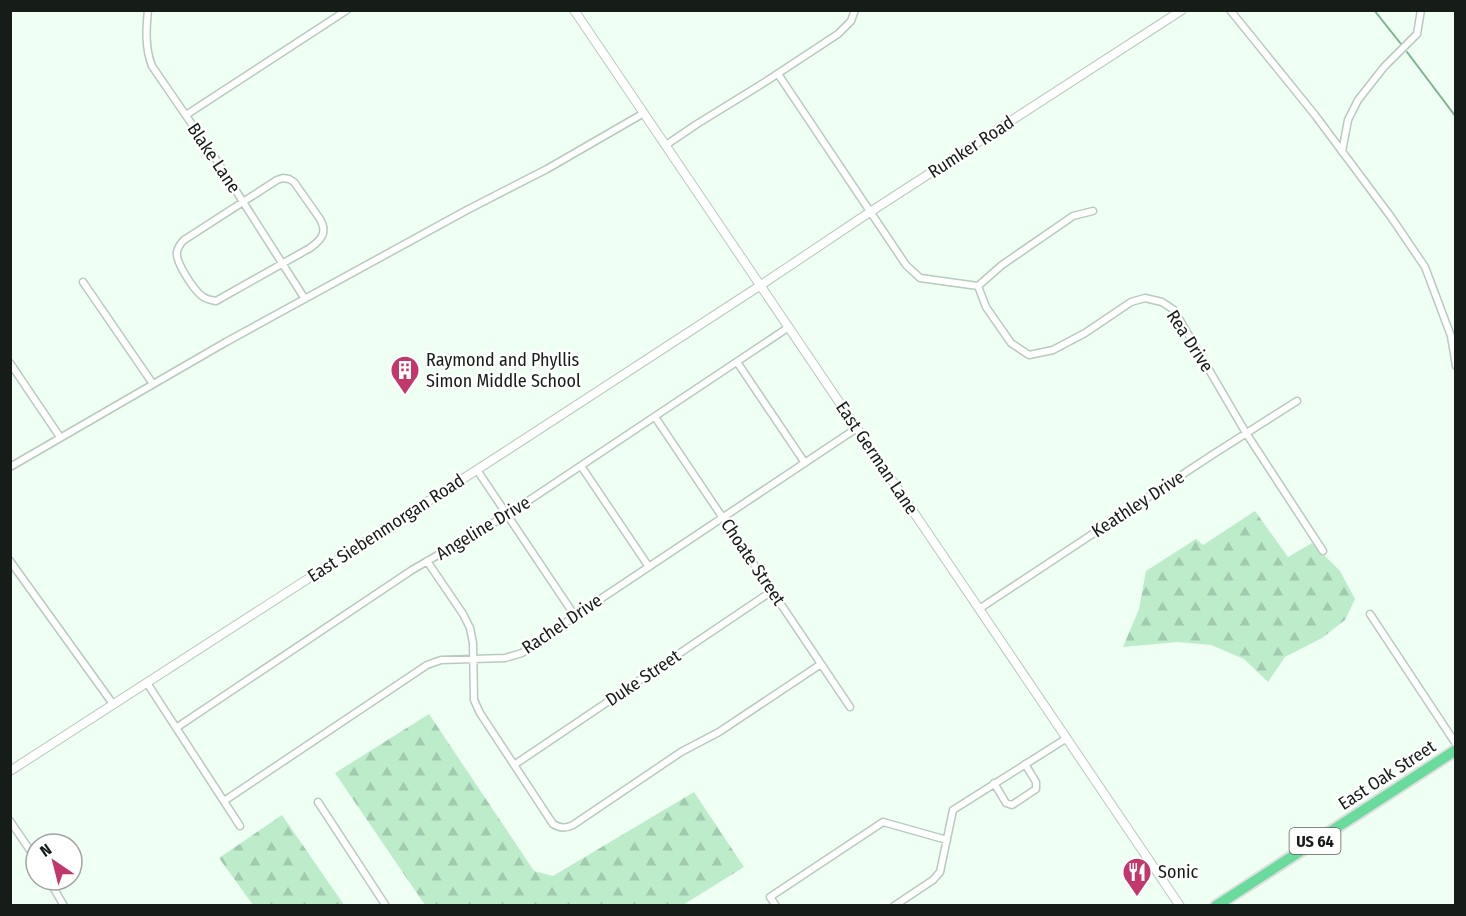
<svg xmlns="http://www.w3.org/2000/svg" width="1466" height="916" font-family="'Fira Sans Condensed',sans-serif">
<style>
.forest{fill:url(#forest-firs)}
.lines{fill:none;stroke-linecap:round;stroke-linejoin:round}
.stream{stroke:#7cb38e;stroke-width:2}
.minor-casing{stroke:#b8cabd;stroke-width:9}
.tertiary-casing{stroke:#b8cabd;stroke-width:10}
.trunk-casing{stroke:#dedfdf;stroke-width:14}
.minor{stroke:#fff;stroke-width:6}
.tertiary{stroke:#fff;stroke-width:8}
.trunk{stroke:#6adb9c;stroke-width:10}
.labels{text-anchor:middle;stroke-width:4.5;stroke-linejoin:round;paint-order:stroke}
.shield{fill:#fff;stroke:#5c605d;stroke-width:1.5}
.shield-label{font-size:16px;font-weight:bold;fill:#161c18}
.street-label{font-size:18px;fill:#161c18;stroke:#fff}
.poi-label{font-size:18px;fill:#161c18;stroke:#fff;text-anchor:start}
</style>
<defs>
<pattern id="forest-firs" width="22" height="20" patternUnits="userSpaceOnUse" patternTransform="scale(1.5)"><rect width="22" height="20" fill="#bdeccb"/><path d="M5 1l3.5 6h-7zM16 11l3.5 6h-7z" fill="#a2caae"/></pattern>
</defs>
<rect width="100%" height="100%" fill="#effff4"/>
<path class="forest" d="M1255,511L1288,557L1312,543L1340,571L1355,599L1345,620L1322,638L1285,657L1268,682L1244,659L1211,645L1178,642L1123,647L1139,609L1146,571L1196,539L1203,545Z
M429,714L534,871L553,876L694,792L744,867L683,905H425L335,773Z
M282,815L344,905H253L219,858Z"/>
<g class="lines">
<path class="stream" d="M1374,10L1401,44
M1407,52L1456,117"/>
<g class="minor-casing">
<path id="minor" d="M148,10C146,30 145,48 152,66L215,158L305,299
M1230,10L1315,115L1391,217L1425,267L1451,336L1456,366
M778,74L906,265L920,278L978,286
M186,115L347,10
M666,145L697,124L765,82L838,34L851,21L855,10
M1342,152L1348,120L1358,100L1384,67L1417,34L1421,10
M283,178L289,179L294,182L320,219C328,233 321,240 310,248L216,301C211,300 207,300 202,296C194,290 175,262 177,252C178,247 181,243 184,240L277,180Z
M83,282L153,384
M978,286L986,307L1011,343L1029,355L1053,350L1085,333L1131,302L1145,298L1162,302L1174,310L1246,433L1323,551
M978,286L1002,265L1073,216L1093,211
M737,362L805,463
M10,363L60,437
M655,417L850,707
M581,466L649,567
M10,467L226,342L467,210L547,169L644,113
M477,470L575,616
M10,561L113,704
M427,561L463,614L470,628L473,643L474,700L480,713L553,824C560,828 565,829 573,825L681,752L719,732L821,664
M979,609L1212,455L1297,401
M1370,614L1456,744
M147,683L240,826
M176,728L412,570L507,515L789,327
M514,765L772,591
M994,783L1006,803L1012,805L1036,789V782L1025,764
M224,801L427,665L441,660L505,658L522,653L575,616L857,428
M318,802L386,906
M10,821L36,859
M49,880L64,906
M776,906L770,897L883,822L947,840
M894,906L933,880L940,872L953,810L1067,738"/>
</g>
<g class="tertiary-casing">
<path id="tertiary" d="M574,10L1180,906
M10,771L506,451L761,285L870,212L1182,10"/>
</g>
<g class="trunk-casing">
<path id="trunk" d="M1216,906L1456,750"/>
</g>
<use href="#minor" class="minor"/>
<use href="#tertiary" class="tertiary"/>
<use href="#trunk" class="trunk"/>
</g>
<defs>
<g id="building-pin" transform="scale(1.5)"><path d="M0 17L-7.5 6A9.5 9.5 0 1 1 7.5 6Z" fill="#c2376c" stroke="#fff"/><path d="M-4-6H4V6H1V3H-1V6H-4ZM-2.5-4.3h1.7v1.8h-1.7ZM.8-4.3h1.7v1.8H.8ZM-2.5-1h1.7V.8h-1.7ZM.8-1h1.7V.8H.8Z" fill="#fff"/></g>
<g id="restaurant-pin" transform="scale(1.5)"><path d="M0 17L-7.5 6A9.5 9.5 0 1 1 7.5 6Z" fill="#c2376c" stroke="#fff"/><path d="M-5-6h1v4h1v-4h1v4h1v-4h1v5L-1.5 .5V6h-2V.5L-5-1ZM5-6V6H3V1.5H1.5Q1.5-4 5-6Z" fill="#fff"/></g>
</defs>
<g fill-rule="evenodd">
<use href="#building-pin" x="405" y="370"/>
<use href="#restaurant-pin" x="1137" y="872"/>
</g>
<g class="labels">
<rect class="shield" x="1289.5" y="828" width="51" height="26" rx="4.5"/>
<g class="shield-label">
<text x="1315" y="847">US 64</text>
</g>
<g class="street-label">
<text transform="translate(971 147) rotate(-33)" y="6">Rumker Road</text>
<text transform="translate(214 158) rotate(56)" y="6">Blake Lane</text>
<text transform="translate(1190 341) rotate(57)" y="6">Rea Drive</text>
<text transform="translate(877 458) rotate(56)" y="6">East German Lane</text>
<text transform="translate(1138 504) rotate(-33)" y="6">Keathley Drive</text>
<text transform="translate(386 528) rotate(-33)" y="6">East Siebenmorgan Road</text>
<text transform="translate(483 528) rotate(-31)" y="6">Angeline Drive</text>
<text transform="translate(753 562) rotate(56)" y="6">Choate Street</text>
<text transform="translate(562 624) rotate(-34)" y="6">Rachel Drive</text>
<text transform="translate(643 678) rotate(-34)" y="6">Duke Street</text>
<text transform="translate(1387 775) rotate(-33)" y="6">East Oak Street</text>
</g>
<g class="poi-label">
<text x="426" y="366">Raymond and Phyllis<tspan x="426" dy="21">Simon Middle School</tspan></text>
<text x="1158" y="878">Sonic</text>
</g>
</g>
<rect width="1466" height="916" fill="none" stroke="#161c18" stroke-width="24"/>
<g transform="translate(54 862) rotate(325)"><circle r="28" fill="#ffffff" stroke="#a2a4a3" stroke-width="1.5"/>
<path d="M0-4.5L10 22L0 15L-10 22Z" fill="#c2376c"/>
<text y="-9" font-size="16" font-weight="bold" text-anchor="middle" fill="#161c18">N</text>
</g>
</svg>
